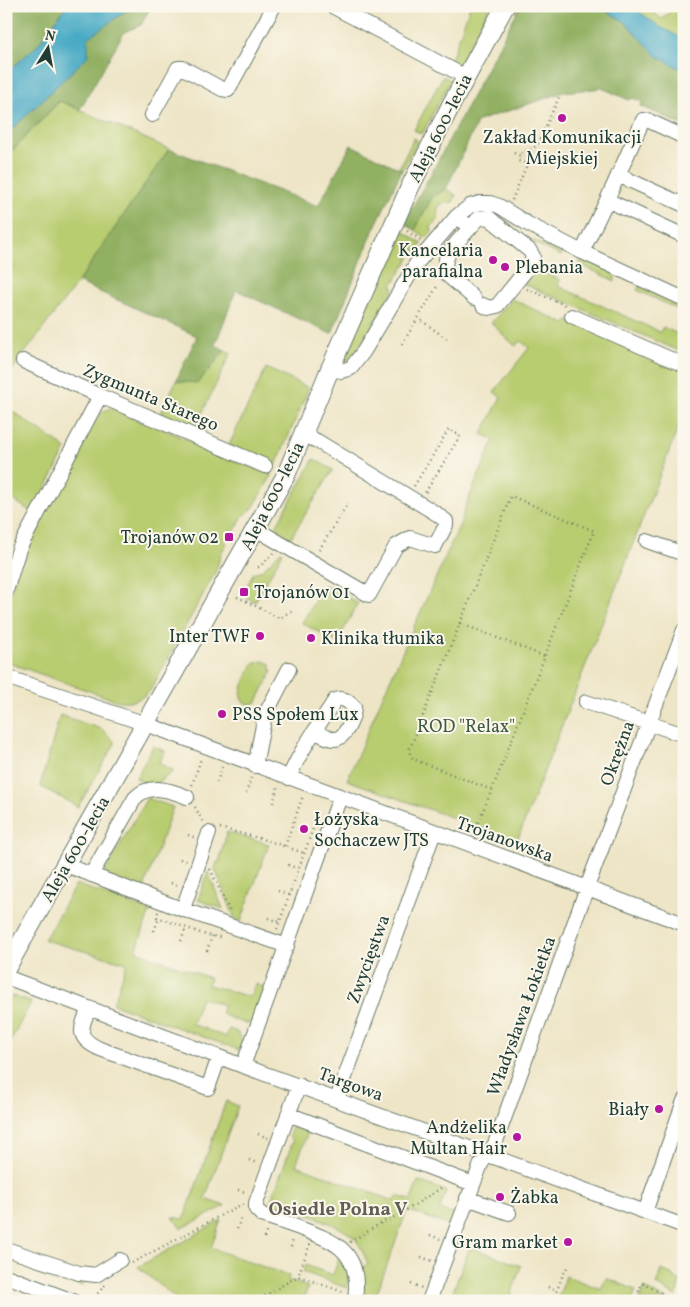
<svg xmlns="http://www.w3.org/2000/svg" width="690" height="1307" font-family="Vollkorn,serif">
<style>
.green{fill:#b8cc70;stroke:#6c8452}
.forest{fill:#92b062;stroke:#58764b}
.water{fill:#45a9c4;stroke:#32737c}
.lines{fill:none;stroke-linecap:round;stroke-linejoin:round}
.minor-casing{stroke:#677867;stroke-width:16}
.major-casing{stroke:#677867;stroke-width:20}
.path{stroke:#677867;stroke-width:2.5;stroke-dasharray:1 4;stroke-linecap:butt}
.minor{stroke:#fff;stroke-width:14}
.major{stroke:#fff;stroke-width:18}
.poi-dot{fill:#b5179e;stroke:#fbf7ec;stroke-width:2}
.labels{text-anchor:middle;stroke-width:4;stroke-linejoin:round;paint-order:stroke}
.street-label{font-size:18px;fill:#1f3d34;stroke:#fbf7ec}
.poi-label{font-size:18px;fill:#1f3d34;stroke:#fbf7ec;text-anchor:end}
.park-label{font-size:18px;fill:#3e5a40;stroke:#fbf7ec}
.neighbourhood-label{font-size:19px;font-weight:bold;fill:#635e54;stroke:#fbf7ec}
</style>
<rect width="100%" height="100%" fill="#fbf7ec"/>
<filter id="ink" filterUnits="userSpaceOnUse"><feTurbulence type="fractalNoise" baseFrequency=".02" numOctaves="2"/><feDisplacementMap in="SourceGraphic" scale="10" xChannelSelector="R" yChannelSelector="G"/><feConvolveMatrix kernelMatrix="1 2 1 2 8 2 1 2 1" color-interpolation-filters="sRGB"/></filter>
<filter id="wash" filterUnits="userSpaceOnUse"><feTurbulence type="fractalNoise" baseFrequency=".0096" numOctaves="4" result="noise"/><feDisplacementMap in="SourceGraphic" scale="20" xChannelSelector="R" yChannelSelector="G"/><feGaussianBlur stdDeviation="1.12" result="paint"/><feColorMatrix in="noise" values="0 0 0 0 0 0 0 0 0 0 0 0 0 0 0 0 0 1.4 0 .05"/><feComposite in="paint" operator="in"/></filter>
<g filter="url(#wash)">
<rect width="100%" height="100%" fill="#eee5c6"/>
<path class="green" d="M470,6H490L458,66L450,63Z
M631,6H644L662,19L676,6H684V39L662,28Z
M443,76L451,80L422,134L414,130Z
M60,101L169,149L78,282L6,378V157Z
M414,138L418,141L402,170L399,168Z
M446,189L456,195L453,202L442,204L438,208V219L431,227L432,232L427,238L415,230L432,197Z
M400,229L422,244L417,250L414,251L392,285L394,290L350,362L348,361L346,358L350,344Z
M519,234L562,253L561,256L531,242Z
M582,258L608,270L615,276V281L579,264Z
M536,268L560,280L558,286L660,332L663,327L684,337V353L524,284Z
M640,285L683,304L681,311L637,290Z
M512,299L565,324L568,321L684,370V413L517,841L347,780L384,693L461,522L466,505L494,440L482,434L501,397L494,392L529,348L521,341L515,346L491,323Z
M225,350L231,353L195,428L161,413L176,381L198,383Z
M266,368L309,388L276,465L229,445Z
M6,407L64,447L66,449L33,513L6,495Z
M115,407L239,463L272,475L253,508L243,516L234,532L230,530L224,541L227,543L221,553L216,571L150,691C139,701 132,702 118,701L6,662V607L19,564L32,530L92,423C98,415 104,409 115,407Z
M314,459L333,470L290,539L274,530Z
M281,551L283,552L255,602L243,595L253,573L262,570Z
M324,584L358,603L337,642L302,623Z
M264,661L270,664L272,672L256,703C227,710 248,673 253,664Z
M60,715L102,729L114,741V745L78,807L40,786Z
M153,746L165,751L159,763L174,771L152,787L136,778Z
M147,798L173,807L143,891L102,876Z
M227,832L269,844L241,921L235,919L215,869L217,862H219Z
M208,872L223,909L198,900Z
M76,884L150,911L136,951L210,978L208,985L250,997L255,984L266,988C263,996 256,1022 248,1023C240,1024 228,1016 221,1014L224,1005L201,998L192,1024L226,1037L229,1029L237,1032L242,1041L239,1050L113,1004L127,963L44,940Z
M13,996L31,1002L6,1050V999Z
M226,1101L238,1106L205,1199L225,1206L181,1229L173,1217L184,1219Z
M292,1127L308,1132L296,1165L394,1201L396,1196L411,1200L418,1181L446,1191L440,1209L454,1215L450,1226L407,1210L374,1301H361L363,1285L359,1269L368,1264C364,1255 360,1243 353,1237C335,1221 293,1210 270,1203L293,1141L289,1136Z
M221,1220L211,1248L289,1276L288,1280L308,1287L303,1301H179L138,1267Z
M470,1247L521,1266L509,1301H449Z
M6,1253L84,1281L82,1286L6,1259Z
M340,1255L349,1274L347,1288L303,1272L305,1265L333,1275Z
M661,1270L672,1274L674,1278L680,1280C678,1286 679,1291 676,1296L656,1285Z
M566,1276L601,1289L606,1278L636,1290L632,1301H557Z
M644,1288L668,1301H639Z"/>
<path class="forest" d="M6,6H66L37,46L6,73Z
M133,6H151L141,25L124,32L80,109L59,101L6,157V135L88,56L87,38Z
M520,6H596L624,21L657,56L684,71V126L641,106L642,102L633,98L629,100L602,88L564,92L478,121L446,189L432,197L415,230L403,223L431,174Z
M351,145L402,170L374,229L332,333H329L236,290L215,345L225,350L198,383L176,381L197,336L78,282L169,149L318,206Z"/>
<path class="water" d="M66,6H133L88,38V56L6,135V73L37,46Z
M596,6H631L662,28L684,39V71L657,56L624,21Z"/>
</g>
<g filter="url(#ink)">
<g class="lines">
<g class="minor-casing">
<path id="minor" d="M332,6L466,77
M152,115L178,68H183L222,89L228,90L274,6
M618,175L684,205
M607,200L643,120H647L684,137
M457,216L470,228L479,218L488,217L530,251L533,256L531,264L497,306L488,308L483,305
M470,228C458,242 439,256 447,275L474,298
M582,252L607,200L684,236
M572,316L684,365
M23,361L100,396L265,466
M330,369L341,371L351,368L364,351L416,264L457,216L470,206L480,203H490L499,206L528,224L582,252L684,299
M256,529L369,595L396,546L410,538L435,546L446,525V521L437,514L317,441L304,435
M647,541L684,554
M6,591L19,549L100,396
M6,677L146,724L684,924
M586,702L684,735
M255,766L265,715L289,669
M289,778C300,750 319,725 335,700C343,697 348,701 354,707C354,716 346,739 334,739C328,739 321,734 315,732
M66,865L176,907L287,946
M91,875L135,798C149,783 170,790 187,797
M183,909L209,833
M6,977L243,1066L684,1226
M89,1008C80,1030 76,1038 100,1049L208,1088L219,1057
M243,1066L340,797
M299,1085L256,1203V1209L262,1215C275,1219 288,1224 302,1229C331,1240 356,1249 356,1285C356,1291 356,1296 354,1301
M337,1099L434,832
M288,1114L473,1184
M467,1198L509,1213
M645,1212L684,1101
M6,1249L79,1273L96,1275L120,1260
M6,1276L73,1301
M429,1301L481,1164L495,1144L589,882L684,630"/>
</g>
<g class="major-casing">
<path id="major" d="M6,969L286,475L330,369L410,187L452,103L505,6"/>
</g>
<path class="path" d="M514,153L524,157
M512,200L526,167L524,163L518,161L523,151C530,151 533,149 538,144L559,97
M407,231L421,240
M527,289L565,305
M418,318L438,285
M402,344L418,318L450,341
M414,486L449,429L460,436L425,493
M319,550L348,503
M253,567H259L274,553
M237,597L244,600L279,618L292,611
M459,623L544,656
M217,782L222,767
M192,785L201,759
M246,793L251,778
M273,803L278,787
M195,807L203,822
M476,827L492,790L594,531L511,496L410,748V753L413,759L492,790
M220,828L266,840L304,853
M188,835L196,838
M285,846L303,796
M180,859L187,862
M288,865L299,869
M210,869L230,912
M171,883L179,886
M278,891L289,895
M158,912L157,917L206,935L220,937
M268,918L279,922
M277,929L314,826
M154,931L159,918
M181,941L186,928
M207,951L212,936
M258,1134L268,1138
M249,1160L257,1163
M238,1190L246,1192
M237,1229L242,1215
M430,1235L440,1239
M264,1238L267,1230
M350,1242L383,1222L399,1215L444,1186
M310,1244L298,1276L343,1292
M291,1247L293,1239
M421,1257L432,1261
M132,1263L242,1204L244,1205
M411,1284L422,1288
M548,1287L556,1290
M91,1301L105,1285
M256,1301L298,1276
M553,1301L562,1277L568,1266
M635,1301L642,1283L676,1301
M682,1301L681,1285L684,1280"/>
<use href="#minor" class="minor"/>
<use href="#major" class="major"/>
</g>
</g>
<g class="poi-dot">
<circle cx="562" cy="118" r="5"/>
<circle cx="493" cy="260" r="5"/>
<circle cx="505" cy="267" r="5"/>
<rect x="224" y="532" width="10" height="10" rx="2.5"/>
<rect x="239" y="587" width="10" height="10" rx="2.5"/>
<circle cx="260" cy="636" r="5"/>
<circle cx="311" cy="638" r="5"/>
<circle cx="222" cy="714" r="5"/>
<circle cx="304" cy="829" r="5"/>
<circle cx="659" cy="1109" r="5"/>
<circle cx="517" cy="1137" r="5"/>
<circle cx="500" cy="1197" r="5"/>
<circle cx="568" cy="1242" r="5"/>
</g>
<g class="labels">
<g class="street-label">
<text transform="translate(440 128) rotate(-63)" y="6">Aleja 600-lecia</text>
<text transform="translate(151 397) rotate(23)" y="6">Zygmunta Starego</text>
<text transform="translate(272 496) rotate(-63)" y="6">Aleja 600-lecia</text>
<text transform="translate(617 753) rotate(-70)" y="6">Okrężna</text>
<text transform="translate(505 839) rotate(20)" y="6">Trojanowska</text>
<text transform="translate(75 849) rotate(-60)" y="6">Aleja 600-lecia</text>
<text transform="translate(368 959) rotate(-70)" y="6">Zwycięstwa</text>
<text transform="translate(521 1016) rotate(-70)" y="6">Władysława Łokietka</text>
<text transform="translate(351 1084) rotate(20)" y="6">Targowa</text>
</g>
<g class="poi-label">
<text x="562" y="143" text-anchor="middle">Zakład Komunikacji<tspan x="562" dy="21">Miejskiej</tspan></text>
<text x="483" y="256">Kancelaria<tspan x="483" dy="21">parafialna</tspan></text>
<text x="515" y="273" text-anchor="start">Plebania</text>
<text x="219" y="543">Trojanów 02</text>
<text x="254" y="598" text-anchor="start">Trojanów 01</text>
<text x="250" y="642">Inter TWF</text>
<text x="321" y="644" text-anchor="start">Klinika tłumika</text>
<text x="232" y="720" text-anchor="start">PSS Społem Lux</text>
<text x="314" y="825" text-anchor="start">Łożyska<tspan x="314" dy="21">Sochaczew JTS</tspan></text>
<text x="649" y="1115">Biały</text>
<text x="507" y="1133">Andżelika<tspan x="507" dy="21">Multan Hair</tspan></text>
<text x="510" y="1203" text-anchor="start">Żabka</text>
<text x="558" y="1248">Gram market</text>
</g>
<g class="park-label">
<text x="466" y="732">ROD "Relax"</text>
</g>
<g class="neighbourhood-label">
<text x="338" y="1215">Osiedle Polna V</text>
</g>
</g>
<rect width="690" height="1307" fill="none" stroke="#fbf7ec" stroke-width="25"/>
<g transform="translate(48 48) rotate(11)" stroke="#fbf7ec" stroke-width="4" paint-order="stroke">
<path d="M0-4L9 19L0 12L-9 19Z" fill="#1f3d34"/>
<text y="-8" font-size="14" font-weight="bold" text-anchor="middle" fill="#1f3d34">N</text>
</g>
</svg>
